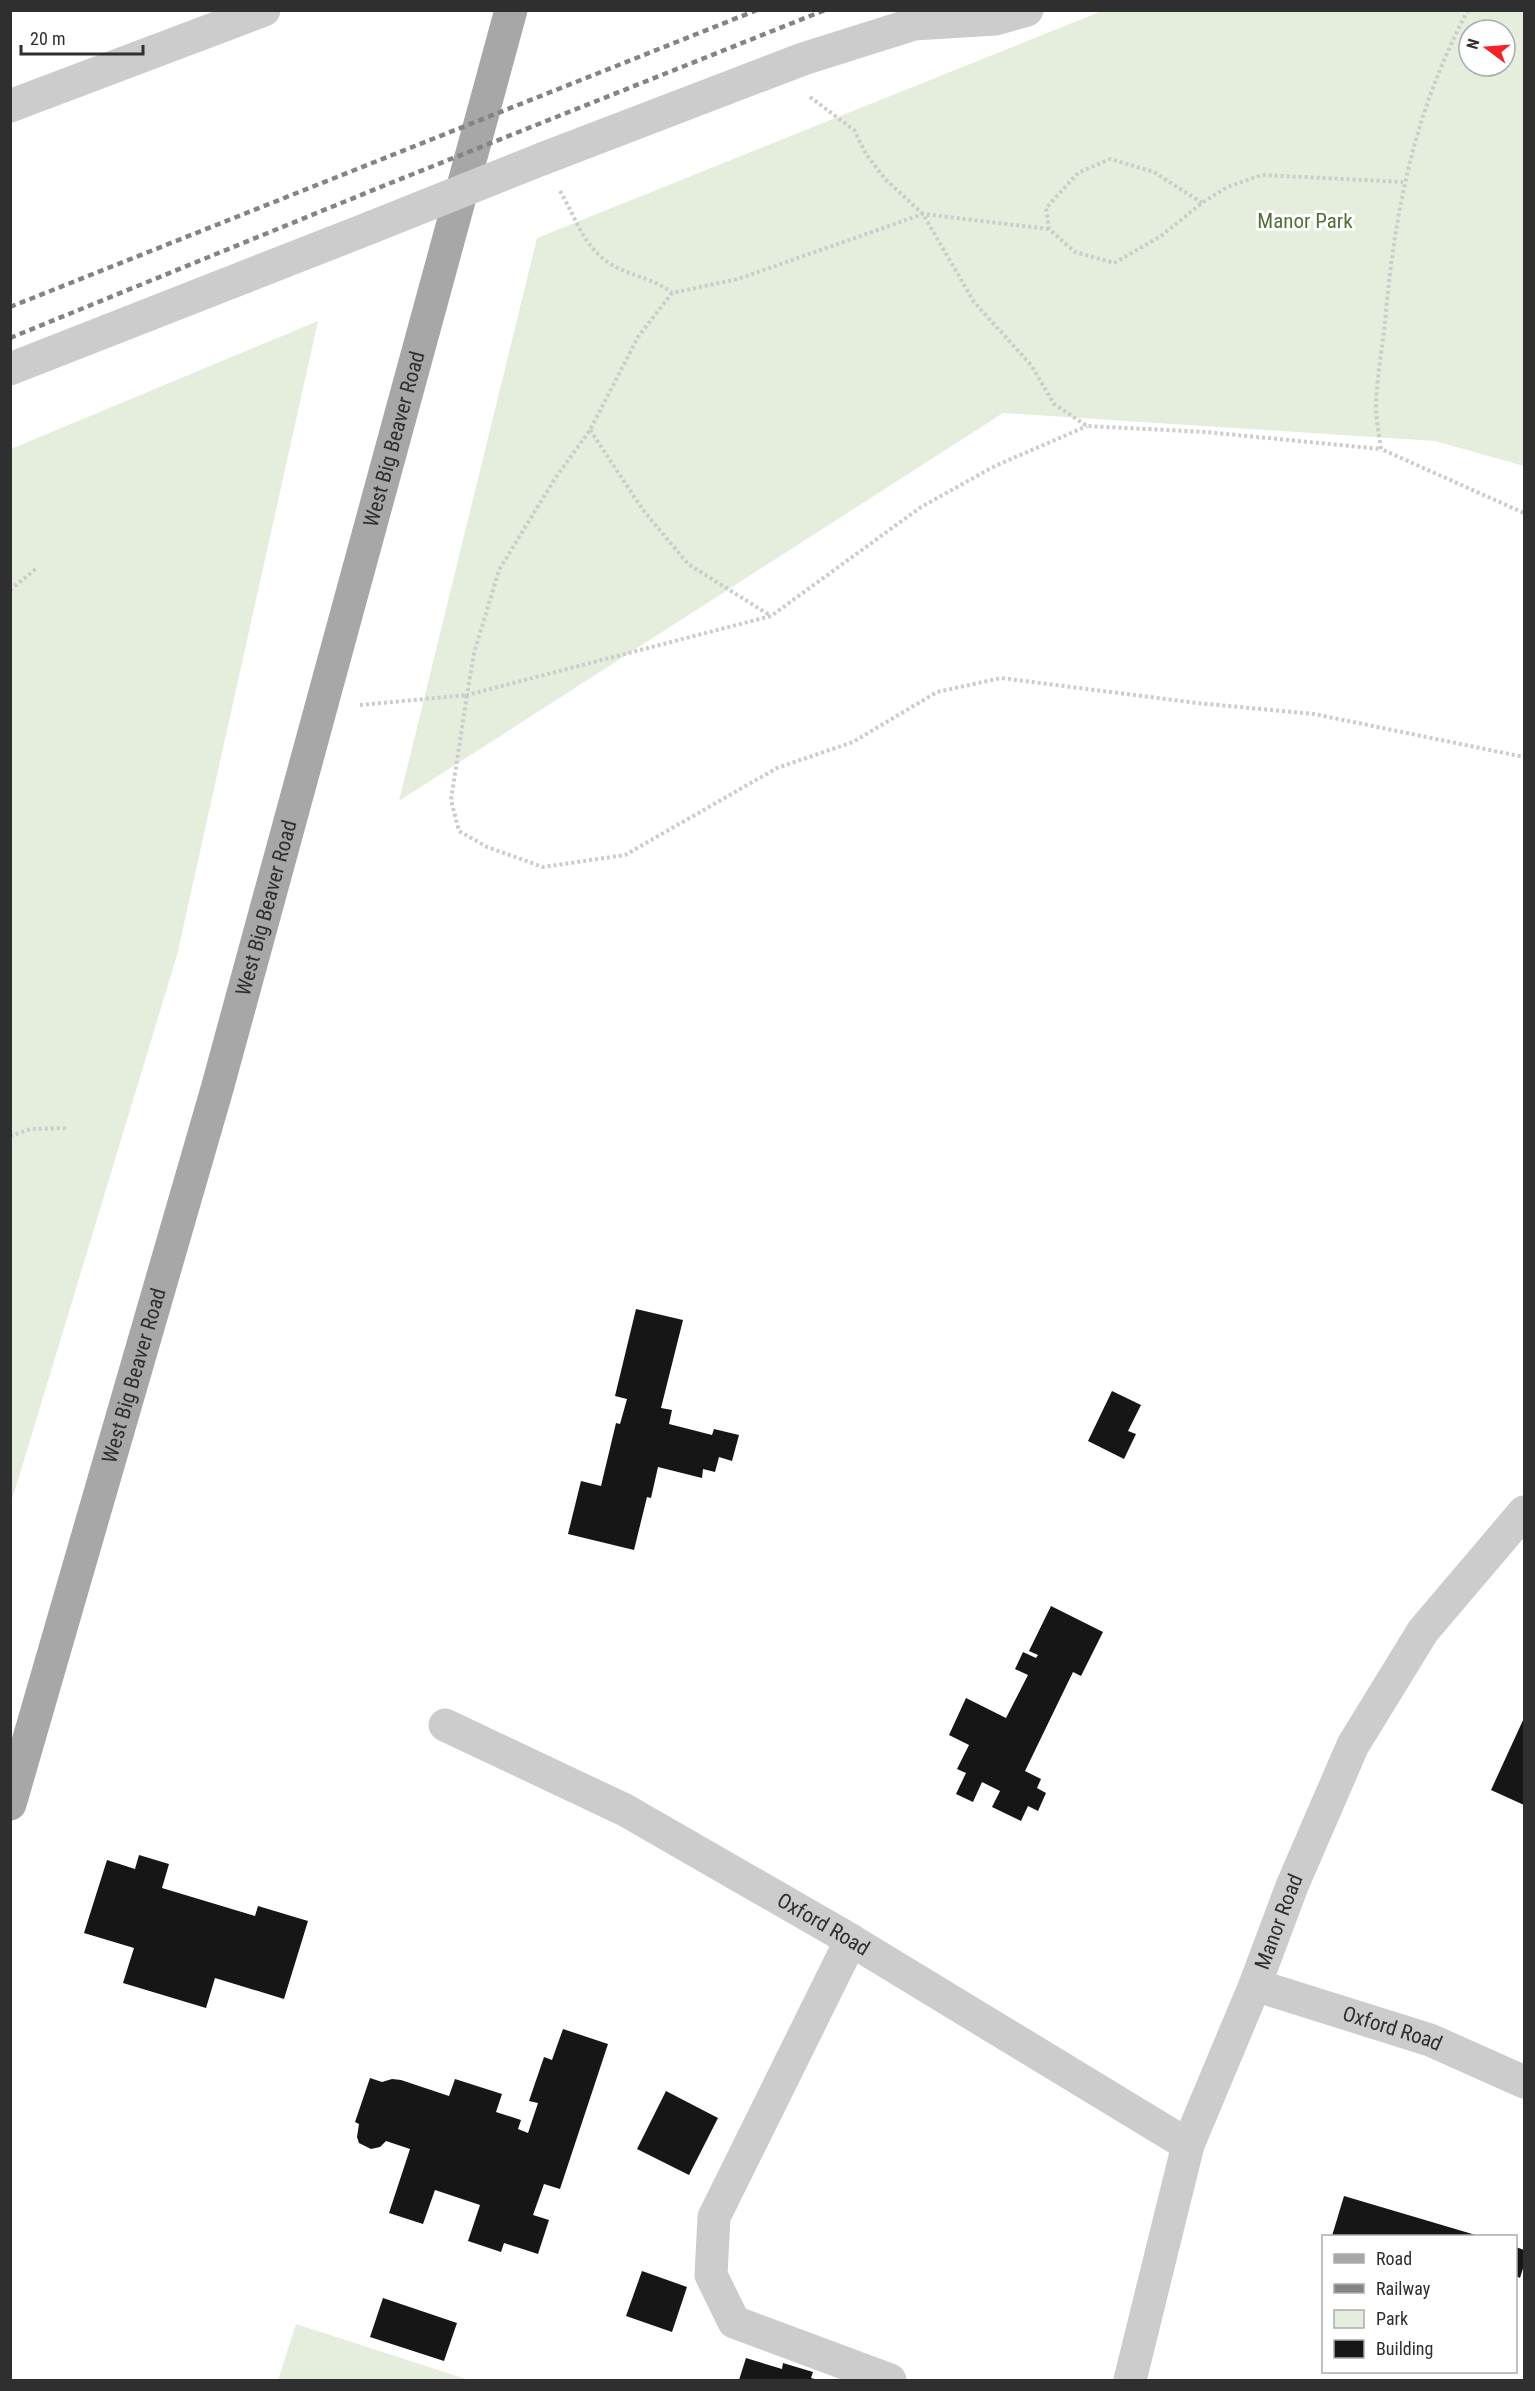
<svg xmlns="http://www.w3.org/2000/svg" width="1535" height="2391" font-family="'Roboto Condensed',sans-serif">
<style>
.green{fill:#e5eedc;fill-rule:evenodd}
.building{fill:#161616}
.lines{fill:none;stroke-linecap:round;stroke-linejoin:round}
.path{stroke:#ccc;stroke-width:4;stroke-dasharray:3 3;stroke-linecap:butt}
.minor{stroke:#ccc;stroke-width:33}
.major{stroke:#a7a7a7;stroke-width:33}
.rail{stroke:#848484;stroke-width:4.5;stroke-dasharray:6 4.5;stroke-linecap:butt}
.minor-bridge{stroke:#ccc;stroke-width:33}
.labels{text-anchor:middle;stroke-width:6;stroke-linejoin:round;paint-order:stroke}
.park-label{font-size:21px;fill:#507038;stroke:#fff}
.street-label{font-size:21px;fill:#2f2f2f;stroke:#fff}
</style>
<rect width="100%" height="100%" fill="#fff"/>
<path class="green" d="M1102,11H1524V466L1435,441L1003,413L399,801L537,238ZM1469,30H1505V66H1469Z
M318,321L177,955L11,1503V449Z
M296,2324L469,2380H278Z"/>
<path class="building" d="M636,1309L683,1320L661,1408L672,1410L669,1424L712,1435L714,1429L739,1435L732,1461L719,1457L715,1472L703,1469L702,1478L658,1467L651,1498L647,1497L634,1550L568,1534L581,1481L601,1486L616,1423L620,1424L627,1399L615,1396Z
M1112,1391L1141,1405L1128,1431L1136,1434L1124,1459L1088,1441Z
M1051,1606L1103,1632L1081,1676L1073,1672L1025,1771L1041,1779L1037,1788L1046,1793L1038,1811L1028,1806L1021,1821L992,1807L1000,1791L982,1782L973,1802L956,1794L966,1773L957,1769L969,1745L949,1735L966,1698L1006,1718L1028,1675L1015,1669L1023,1652L1036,1658L1038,1655L1029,1651Z
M1524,1718V1805L1491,1790Z
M139,1855L169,1864L162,1888L255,1916L258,1906L308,1921L284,1999L215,1978L206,2008L123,1983L134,1948L84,1933L107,1860L135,1869Z
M563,2029L608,2044L560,2189L544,2184L533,2215L549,2220L538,2254L504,2243L501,2252L468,2241L480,2205L435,2190L423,2224L389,2213L410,2149L386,2141L380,2147L371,2149L359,2143L357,2137L359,2124L355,2122L370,2078L382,2082L392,2079L401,2080L449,2096L455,2079L502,2094L496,2112L521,2120L518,2129L528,2133L538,2103L529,2101L544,2057L552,2060Z
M666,2091L718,2118L689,2175L637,2149Z
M1344,2196L1479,2236H1332Z
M1516,2247L1524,2250V2265L1520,2278L1516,2276Z
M642,2271L687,2287L672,2332L626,2316Z
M383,2298L457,2323L444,2361L370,2337Z
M746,2358L782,2369L783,2363L813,2372L811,2378L819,2380H739Z"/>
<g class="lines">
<path class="path" d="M1468,10C1414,112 1395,209 1385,322C1382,349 1377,377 1376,404C1376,419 1379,434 1381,449L1524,513
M810,97L854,130L866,154L885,179L923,214L974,302L1031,365L1054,404L1087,426L1206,432L1381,449
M560,191C575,216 582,243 606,261C626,276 653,277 672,293
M1202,203L1154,172L1110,159L1078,173L1046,208L1049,229L1075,252L1114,263L1161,236L1202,203L1227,187L1262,175L1403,182
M1049,229L923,214L738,279L672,293L638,337L590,430L556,477L499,570L474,653L467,695L771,616L921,507L995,466L1087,426
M590,430L643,510L688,564L771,616
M10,590L37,568
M360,705L467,695L451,800L459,831L487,847L543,867L625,855L777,768L853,742L937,692L1001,678L1197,703L1314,714L1524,757
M10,1136L30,1129L69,1128"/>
<g class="minor">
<path d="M10,106L264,10"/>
<path d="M542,159L803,59L914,24L995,19L1027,10"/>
<path d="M10,369L372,227"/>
<path id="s1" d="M445,1725L625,1810L844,1936L1188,2145"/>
<path d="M851,1940L714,2217L711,2275L734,2322L890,2380"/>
<path id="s2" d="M1255,1985L1430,2040L1524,2082"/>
<path id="s3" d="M1130,2380L1188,2145L1255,1985L1292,1886L1353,1745L1423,1631L1524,1512"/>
</g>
<path class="major" id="s4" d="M10,1804L217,1089L511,10"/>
<path class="rail" d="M10,307L757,10
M10,338L383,186L825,10"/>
<path class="minor-bridge" d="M372,227L542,159"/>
</g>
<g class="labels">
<g class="park-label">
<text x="1305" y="228">Manor Park</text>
</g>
<g class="street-label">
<text dy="7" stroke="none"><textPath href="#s4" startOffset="1418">West Big Beaver Road</textPath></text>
<text dy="7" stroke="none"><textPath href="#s4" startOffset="932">West Big Beaver Road</textPath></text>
<text dy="7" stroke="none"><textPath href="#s4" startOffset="446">West Big Beaver Road</textPath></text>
<text dy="7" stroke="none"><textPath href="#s3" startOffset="483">Manor Road</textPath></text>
<text dy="7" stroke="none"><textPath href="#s1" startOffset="428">Oxford Road</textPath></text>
<text dy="7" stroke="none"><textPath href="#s2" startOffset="144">Oxford Road</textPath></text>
</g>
</g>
<rect width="1535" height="2391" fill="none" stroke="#2f2f2f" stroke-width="24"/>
<rect x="1322" y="2235" width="195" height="138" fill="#ffffff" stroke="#acacac" stroke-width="1.5"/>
<rect x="1334" y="2254" width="30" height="9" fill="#a7a7a7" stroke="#acacac" stroke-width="1.5"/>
<text x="1376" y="2265" font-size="18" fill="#2f2f2f">Road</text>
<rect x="1334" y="2284" width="30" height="9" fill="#848484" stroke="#acacac" stroke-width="1.5"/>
<text x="1376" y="2295" font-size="18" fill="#2f2f2f">Railway</text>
<rect x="1334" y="2310" width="30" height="18" fill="#e5eedc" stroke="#acacac" stroke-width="1.5"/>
<text x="1376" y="2325" font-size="18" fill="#2f2f2f">Park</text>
<rect x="1334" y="2340" width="30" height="18" fill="#161616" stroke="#acacac" stroke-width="1.5"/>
<text x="1376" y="2355" font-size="18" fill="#2f2f2f">Building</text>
<g transform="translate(1487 48) rotate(286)"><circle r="28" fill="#ffffff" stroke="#acacac" stroke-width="1.5"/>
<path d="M0-4.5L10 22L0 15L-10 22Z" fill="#f6222a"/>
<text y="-9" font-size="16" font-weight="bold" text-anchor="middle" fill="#2f2f2f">N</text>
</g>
<path d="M21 45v9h122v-9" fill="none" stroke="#2f2f2f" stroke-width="3"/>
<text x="30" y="45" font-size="18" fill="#2f2f2f" stroke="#ffffff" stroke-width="4.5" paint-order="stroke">20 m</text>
</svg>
